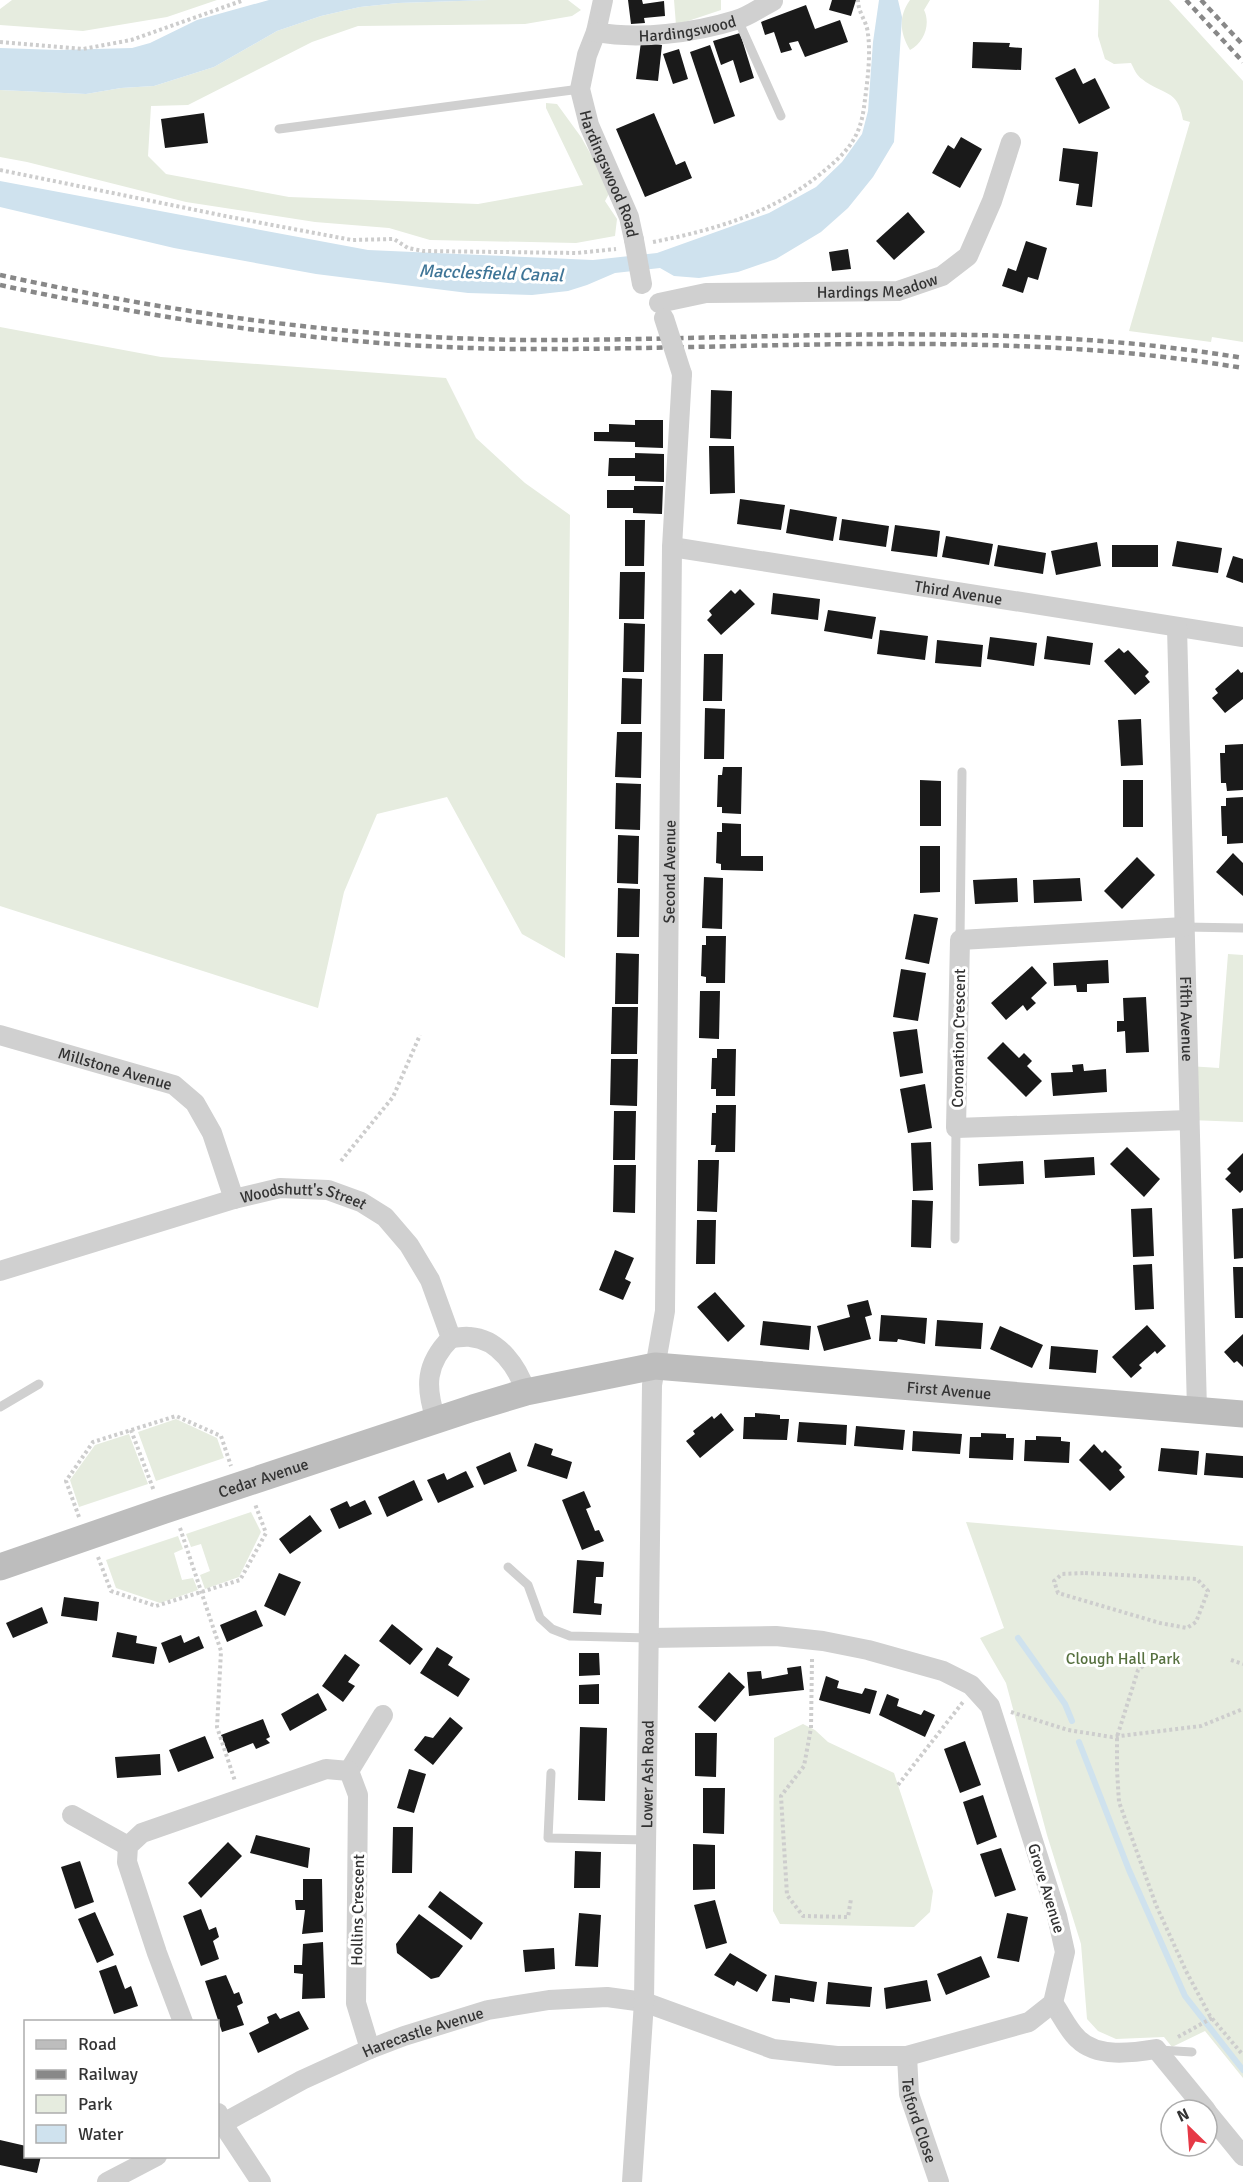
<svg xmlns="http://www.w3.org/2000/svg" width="1243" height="2182" font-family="Signika,sans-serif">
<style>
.green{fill:#e6ecdf}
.water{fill:#cfe2ee}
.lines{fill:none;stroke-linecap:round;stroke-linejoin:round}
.stream{stroke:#cfe2ee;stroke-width:6}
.building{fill:#1a1a1a}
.path{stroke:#cdcdcd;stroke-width:4;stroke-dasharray:3 3;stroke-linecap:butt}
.lane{stroke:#d0d0d0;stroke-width:9}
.street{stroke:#d0d0d0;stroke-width:20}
.secondary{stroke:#bdbdbd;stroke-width:27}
.rail{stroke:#888;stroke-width:4.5;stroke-dasharray:6 4.5;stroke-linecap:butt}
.street-bridge{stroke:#d0d0d0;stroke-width:20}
.labels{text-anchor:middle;stroke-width:6;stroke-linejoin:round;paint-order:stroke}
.street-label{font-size:16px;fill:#333;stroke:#fff}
.park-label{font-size:16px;fill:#56703f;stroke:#fff}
.water-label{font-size:18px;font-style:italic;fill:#3f7597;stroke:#fff}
</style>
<rect width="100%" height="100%" fill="#fff"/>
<path class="green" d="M12,0H217L167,17L83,31L0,25V9Z
M489,0H568L581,10L572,16L525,24L358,26L312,42L188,105L151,106L148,156L166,174L289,197L478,204L583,185L546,108V103L557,104L581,137L611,190L605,201L617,219L615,236L576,243L430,240L389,228L315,222L186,202L27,162L0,157V90L86,94L121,88L154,86L214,67L277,31L321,16L360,7L398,3Z
M674,0H721V10L676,25Z
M910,0H930L924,10C931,24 924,43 910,50C900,33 898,17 910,0Z
M1099,0H1169L1243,81V342L1212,337L1211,342L1129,331L1190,122L1183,120C1178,88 1163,96 1142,79C1137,76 1134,69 1131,63L1114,64L1105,59L1098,36Z
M0,327L161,357L446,378L476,438L525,483L570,515L565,958L522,934L447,797L377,814L344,892L318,1008L0,906Z
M1228,954L1243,955V1122L1189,1120L1188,1066L1219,1068Z
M176,1419L217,1438L224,1458L156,1481L138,1432Z
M129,1434L148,1484L79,1507L70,1480L95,1445Z
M251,1512L261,1532L239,1577L205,1589L200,1575L210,1571L201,1544L191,1547L186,1534Z
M966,1522L1243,1546V2078L1205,2031L1172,2047L1164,2037L1116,2039L1098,2031L1087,2019L1081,1944L1047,1835L1006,1683L980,1638L1004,1628Z
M178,1536L183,1549L174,1553L182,1580L193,1578L198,1590L160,1603L116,1588L106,1560Z
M803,1724L815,1730L828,1742L894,1773L933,1891L930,1912L914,1927L780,1924L773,1911L774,1738Z"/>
<path class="water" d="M269,0H489L398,3L360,7L321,16L277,31L214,67L154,86L121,88L86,94L0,90V48L59,50L132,48L150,43L197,20Z
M879,0H898L902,17L894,142L873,177L848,208L821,232L776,259L738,272L699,278L674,276L660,268L615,273L587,285L568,291L532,295L468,293L316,274L174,248L0,207V181L368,250L593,260L657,253L769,213L816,187L842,162L862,134L868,111L873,42Z"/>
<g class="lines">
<path class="stream" d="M1018,1638L1065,1704L1072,1721
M1079,1742L1129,1870L1185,1996L1243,2070"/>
</g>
<path class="building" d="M628,0H642L643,4L664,1L665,16L644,18L645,23L631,24Z
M832,0H856L851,16L829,10Z
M806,5L815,29L840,20L848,42L805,57L798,41L789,43L792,50L781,53L774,32L765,35L761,22Z
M740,33L754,78L740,83L733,60L721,65L713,41Z
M641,42L662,45L658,81L636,79Z
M973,42L1010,43L1009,47L1022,48L1021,70L972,68Z
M710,45L735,116L714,124L690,52Z
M679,49L688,79L673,84L663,54Z
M1075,68L1083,84L1095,78L1110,108L1079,124L1055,78Z
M204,113L208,143L165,148L161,119Z
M654,113L676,165L685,161L692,178L645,197L616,129Z
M961,137L982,149L960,188L932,173L948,145L954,149Z
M1063,148L1098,152L1092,207L1076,205L1079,184L1059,181Z
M908,212L925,232L894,260L876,241Z
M1026,241L1047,248L1038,280L1028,277L1023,293L1002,286L1008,268L1016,271Z
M848,249L851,269L832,271L829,252Z
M711,390L732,391L731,439L710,438Z
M635,420H663V448L635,447V442L594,441V432H609V424L635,425Z
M709,446H734L735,493L710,494Z
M635,453L664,454V482L635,481V476H608L609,458H635Z
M634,486H663L662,514L633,513V508H607V490H634Z
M740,499L785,505L781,530L737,524Z
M790,509L837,517L833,541L786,533Z
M842,519L889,526L886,547L839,540Z
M625,520H645L644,566H625Z
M895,525L940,531L937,557L891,551Z
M946,536L993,544L989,565L942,557Z
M1177,541L1222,548L1218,573L1172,566Z
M1097,542L1101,566L1056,575L1051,551Z
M998,545L1046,553L1043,574L994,566Z
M1112,545H1158V567H1112Z
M1233,556L1243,559V583L1226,577Z
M620,572H645L644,619H619Z
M740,589L755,604L721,635L707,620L712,615L709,611L731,590L735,594Z
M773,593L820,599L818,620L771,614Z
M828,610L876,617L872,639L824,631Z
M624,623L645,624L644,672H623Z
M880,630L928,636L925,660L877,654Z
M1047,636L1093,643L1090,665L1044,659Z
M990,637L1037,643L1034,666L987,659Z
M937,640L983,645L981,667L935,663Z
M1119,648L1124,653L1128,650L1149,672L1145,676L1150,682L1135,695L1104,661Z
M704,654H723L722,701H703Z
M1238,669L1241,673L1243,672V699L1225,713L1212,698L1218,693L1215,689Z
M622,678L642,679L641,724H621Z
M705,708L725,709L724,759H704Z
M1141,719L1143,765L1121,766L1118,720Z
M617,732H642L641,778L615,777Z
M1243,744V790L1227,791L1226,783H1221L1220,753H1225V745Z
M723,767H742L741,814L722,813V807H717L718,775H722Z
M920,780L941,781V826H920Z
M1123,780H1143V827H1123Z
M616,783L641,784L640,830L615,829Z
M1243,797V843L1227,844V836H1222L1221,806H1226V798Z
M722,823L741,824V856H763V871L721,870V864L716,863L717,832H722Z
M618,835L639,836L638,884L617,883Z
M920,846H940V892L920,893Z
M1233,853L1243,863V896L1216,872Z
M1137,857L1155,875L1122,909L1104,891Z
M704,877L723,878L722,929L702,928Z
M1017,878L1018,902L975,904L973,880Z
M1080,878L1082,901L1034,903L1033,880Z
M618,888L640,889L639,937H617Z
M914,914L938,918L929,964L905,959Z
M706,936H726L725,983H706V977L701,976L702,945H706Z
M616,953L639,954L638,1004H615Z
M1108,960L1109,983L1087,984V992H1077L1076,985L1054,986L1053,963Z
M1032,966L1047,983L1031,998L1036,1003L1027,1011L1023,1005L1006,1020L991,1003Z
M901,969L926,973L918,1021L893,1017Z
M700,991H720L719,1039L699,1038Z
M1146,997L1149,1052L1126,1053L1125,1031L1117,1032V1021H1124L1123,998Z
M612,1007H638L637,1054H611Z
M917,1029L923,1073L900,1077L893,1032Z
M1003,1042L1019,1058L1024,1053L1032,1061L1027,1066L1042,1081L1026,1097L987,1058Z
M717,1049H736L735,1096H716V1089H711L712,1058H717Z
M611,1059H638L637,1106L610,1105Z
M1083,1064L1084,1071L1106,1069L1107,1092L1053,1096L1051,1073L1073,1072L1072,1065Z
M925,1084L932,1128L908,1133L900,1089Z
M716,1105H736L735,1152H715L716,1145H711L712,1113H716Z
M614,1111H636L635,1160H613Z
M931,1142L933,1190L913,1191L911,1143Z
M1127,1147L1160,1179L1144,1197L1110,1164Z
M1243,1153V1190L1240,1193L1225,1179L1231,1173L1227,1169Z
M1094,1157L1095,1175L1045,1178L1044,1160Z
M698,1160H719L717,1212L697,1211Z
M1023,1161L1024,1184L979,1186L978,1164Z
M614,1165H636L635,1213L613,1212Z
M912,1200L933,1201L931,1248L911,1247Z
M1152,1208L1154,1256L1133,1257L1131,1209Z
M1243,1208V1258L1234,1259L1232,1209Z
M697,1220H716L715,1264H696Z
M615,1250L634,1258L625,1279L631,1282L623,1300L599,1290Z
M1152,1264L1154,1309L1135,1310L1133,1265Z
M1233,1267H1243V1318H1235Z
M715,1292L745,1326L728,1342L697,1307Z
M868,1300L872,1315L865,1317L871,1339L824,1351L817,1326L850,1317L847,1305Z
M881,1315L927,1318L925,1344L898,1339L897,1342L879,1341Z
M937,1320L983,1323L981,1349L935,1346Z
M763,1321L811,1326L809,1350L760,1345Z
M1147,1325L1166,1346L1157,1354L1155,1351L1139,1365L1142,1368L1131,1378L1112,1357Z
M1000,1326L1043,1345L1032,1368L990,1349Z
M1243,1334V1367L1237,1361L1234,1363L1224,1352Z
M1051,1346L1098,1350L1096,1373L1049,1369Z
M721,1413L734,1430L700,1458L686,1441L695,1434L693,1431L712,1416L714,1419Z
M755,1413L780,1415V1419H789L787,1440L743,1439L744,1417H755Z
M799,1422L847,1425L846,1445L797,1442Z
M856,1426L905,1430L903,1450L854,1446Z
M913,1431L962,1434L960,1454L912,1451Z
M981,1433L1006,1434V1438H1014L1013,1460L969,1458L970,1437H981Z
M1036,1436L1061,1437V1441L1070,1442L1069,1463L1024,1461L1025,1440H1036Z
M535,1443L553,1449L551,1455L572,1462L567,1479L527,1466Z
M1094,1444L1102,1453L1105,1450L1122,1467L1119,1470L1125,1477L1110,1491L1079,1460Z
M1161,1448L1199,1451L1197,1475L1158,1471Z
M510,1452L517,1471L484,1485L476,1467Z
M1206,1453L1243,1456V1478L1204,1475Z
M466,1471L474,1487L438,1503L427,1480L444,1473L447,1480Z
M414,1480L423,1500L387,1517L378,1497Z
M584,1491L591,1507L586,1509L595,1531L599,1530L604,1541L582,1550L562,1500Z
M365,1500L372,1514L339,1529L330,1509L347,1501L350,1507Z
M310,1515L322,1531L290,1554L279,1539Z
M577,1560L604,1562L603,1577H596L594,1603L602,1604L601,1615L573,1613Z
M279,1573L301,1582L285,1616L264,1606Z
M64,1597L99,1602L97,1621L61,1616Z
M42,1607L48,1623L13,1638L6,1623Z
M256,1610L263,1626L227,1642L220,1625Z
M392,1624L423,1649L410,1665L379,1641Z
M117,1632L137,1636L136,1643L157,1647L154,1664L112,1657Z
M181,1635L184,1643L199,1636L204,1648L169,1663L161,1643Z
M437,1647L453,1657L448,1665L470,1679L458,1697L420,1673Z
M579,1653H599L600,1675L579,1676Z
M345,1654L360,1665L348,1682L355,1686L343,1702L322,1686Z
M801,1666L804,1690L749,1696L747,1672L761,1671L762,1679L788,1674L787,1668Z
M729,1672L745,1687L715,1722L698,1707Z
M826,1676L839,1681L837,1688L862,1694L865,1688L877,1691L870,1714L819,1700Z
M599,1684V1704H579V1685Z
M318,1693L327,1710L290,1731L281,1714Z
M887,1694L899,1699L897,1706L921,1715L924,1710L935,1715L925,1737L879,1715Z
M450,1717L463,1728L433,1765L414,1750L425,1736L433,1738Z
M263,1719L270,1737L266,1739L270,1743L256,1749L253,1743L228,1753L221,1735Z
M580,1727L607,1728L605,1801L578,1800Z
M695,1733H717L716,1777L695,1776Z
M205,1736L214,1758L178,1772L169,1750Z
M965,1741L981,1785L960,1793L944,1749Z
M160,1754L161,1775L117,1778L115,1757Z
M409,1769L426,1774L414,1813L397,1808Z
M703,1788H725L724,1834L703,1833Z
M983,1795L997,1837L977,1845L963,1802Z
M393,1827H413L412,1873H392Z
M256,1835L310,1848L308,1868L250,1853Z
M228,1842L242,1856L201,1898L188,1883Z
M693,1844L715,1845V1889L693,1890Z
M1001,1848L1016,1890L995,1897L980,1854Z
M575,1851L601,1852L600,1888H574Z
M80,1861L94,1902L75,1909L61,1867Z
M303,1879H322L323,1932L302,1934L305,1910H296L295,1900H303Z
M440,1891L483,1923L471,1940L428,1907Z
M715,1900L727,1943L706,1949L694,1905Z
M201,1909L209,1930L216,1927L219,1937L213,1941L219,1959L201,1966L183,1916Z
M95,1912L114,1955L97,1963L78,1919Z
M579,1913L601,1915L598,1967L575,1966Z
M1007,1913L1028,1917L1019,1962L997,1958Z
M419,1914L463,1946L439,1977L431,1979L397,1953L396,1944Z
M323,1942L325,1998L302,1999L303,1974L294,1973V1965H302L303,1944Z
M554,1948L555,1969L525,1972L523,1950Z
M730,1953L767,1975L757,1992L737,1981L734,1986L714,1975Z
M981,1956L990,1977L946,1995L937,1974Z
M116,1965L125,1989L131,1986L138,2006L114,2014L99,1971Z
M226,1975L234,1994L239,1992L243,2003L237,2006L244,2025L222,2032L205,1981Z
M775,1975L817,1982L814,2002L790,1998V2003L772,2001Z
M927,1980L931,2001L886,2009L884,1988Z
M828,1982L872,1987L870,2007L826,2004Z
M299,2011L309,2029L258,2053L249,2033L269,2023L267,2017L276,2013L280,2019Z
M0,2140L26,2146V2156H41L37,2173L0,2165Z"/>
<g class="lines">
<path class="path" d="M0,42L83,49L131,40L244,0
M0,170L235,218L352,240L394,239L408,248L423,251L577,253L616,249
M653,242C715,230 776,212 824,171C847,152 860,138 864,107C867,84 871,57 868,34C867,21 858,13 858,0
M341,1161L393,1097L420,1035
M131,1430L154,1491
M79,1517L66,1481L93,1442L176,1416L221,1436L231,1466
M180,1528L221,1651L217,1727L235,1781
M98,1557L111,1591L156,1606L240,1580L266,1533L255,1504
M1085,1573L1197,1579L1208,1591L1196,1622L1187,1628L1160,1623L1058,1593L1054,1581L1062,1574Z
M812,1659L811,1728L804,1766L781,1796L787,1895L803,1916L848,1917L851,1899
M1231,1660L1243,1664
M1160,1662L1147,1663L1138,1670L1117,1737V1770L1119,1802L1156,1905L1186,1971L1210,2016L1243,2055
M1011,1712L1068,1730L1112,1737L1201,1726L1243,1709
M898,1785L963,1702
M1178,2037L1212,2018"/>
<path class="lane" d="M738,20L781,116
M279,129L580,89
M1184,927L1243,928
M960,940L962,772
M955,1239L956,1128
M0,1407L39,1384
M508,1567L528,1585L540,1618L552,1629L570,1636L649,1638
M551,1773L548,1838L647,1840
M1159,2050L1192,2052"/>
<g class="street">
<path id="s1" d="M603,0L596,32L587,55L580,89L589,125L629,217L634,240"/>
<path id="s2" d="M596,32C639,40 694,33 736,20C748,17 761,7 773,1"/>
<path id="s3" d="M659,303L706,293L898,291L942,276L968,256L992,201L1011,142"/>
<path id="s4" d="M672,547L1243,637"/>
<path id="s5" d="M1177,627L1197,1410"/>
<path d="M1184,927L960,940L956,1128L1189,1120"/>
<path id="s6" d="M0,1035L174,1085L195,1103L212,1133L234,1199"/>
<path id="s7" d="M0,1271L234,1199L280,1188L328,1190L361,1202L385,1217L409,1245L430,1280L451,1338C425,1364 425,1387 436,1420"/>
<path d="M451,1338C457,1338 464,1336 470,1337C499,1339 518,1368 526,1392"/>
<path d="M349,1771L383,1715"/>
<path d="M72,1815L128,1846"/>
<path d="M1053,2003C1061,2014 1068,2030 1078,2039C1097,2058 1132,2053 1156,2049L1206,2110"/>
<path d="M183,2022L157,1953L127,1862L128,1846L142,1833L326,1769L349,1771L358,1795L356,2003L370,2049"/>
<path id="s8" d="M907,2056L909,2094L939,2182"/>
<path d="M1207,2112L1243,2156"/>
<path d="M218,2113L222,2123L261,2182"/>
<path id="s9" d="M218,2126L302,2080L370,2049L404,2036L488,2010L549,2000L607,1997L644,2002L773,2049L837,2056H907L1029,2022L1053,2003L1065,1952L1057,1916L990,1706L971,1685L943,1671L868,1650L823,1641L776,1636L649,1638"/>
<path d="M107,2182L157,2156"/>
<path id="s10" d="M632,2182L644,2002L652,1385L665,1311L672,547L682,374"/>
</g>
<path class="secondary" id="s11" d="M0,1567L162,1511L473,1408L526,1392L655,1366L1243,1414"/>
<path class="rail" d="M1186,0L1243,62
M1201,0L1243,45
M0,275C177,314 360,340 541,340C775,340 1011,319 1243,358
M0,285C177,323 360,350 541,349C775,349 1010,329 1243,368"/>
<path class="street-bridge" d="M634,240L642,284
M664,318L682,374"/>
</g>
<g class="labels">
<g class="street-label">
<text dy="6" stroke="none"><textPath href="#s2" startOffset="92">Hardingswood</textPath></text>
<text dy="6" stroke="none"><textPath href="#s1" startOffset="182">Hardingswood Road</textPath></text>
<text dy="6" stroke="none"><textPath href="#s3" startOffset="220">Hardings Meadow</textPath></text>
<text dy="6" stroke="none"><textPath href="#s4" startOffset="290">Third Avenue</textPath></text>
<text dy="6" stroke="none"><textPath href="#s10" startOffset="1312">Second Avenue</textPath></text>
<text dy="6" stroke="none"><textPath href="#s5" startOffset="392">Fifth Avenue</textPath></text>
<text transform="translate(958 1038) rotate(-89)" y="6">Coronation Crescent</text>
<text dy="6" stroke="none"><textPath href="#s6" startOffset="120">Millstone Avenue</textPath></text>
<text dy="6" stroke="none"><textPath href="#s7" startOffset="316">Woodshutt's Street</textPath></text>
<text dy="6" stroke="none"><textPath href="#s11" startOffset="981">First Avenue</textPath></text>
<text dy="6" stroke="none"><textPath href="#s11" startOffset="278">Cedar Avenue</textPath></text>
<text dy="6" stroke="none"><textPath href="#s10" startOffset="408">Lower Ash Road</textPath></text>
<text transform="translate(1047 1888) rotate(73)" y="6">Grove Avenue</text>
<text transform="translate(357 1910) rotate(-89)" y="6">Hollins Crescent</text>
<text dy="6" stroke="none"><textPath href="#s9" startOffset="226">Harecastle Avenue</textPath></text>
<text dy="6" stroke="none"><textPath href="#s8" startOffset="66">Telford Close</textPath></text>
</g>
<g class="park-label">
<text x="1123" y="1664">Clough Hall Park</text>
</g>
<g class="water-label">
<text transform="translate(491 273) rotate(2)" y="6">Macclesfield Canal</text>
</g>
</g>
<rect x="24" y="2020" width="195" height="138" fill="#ffffff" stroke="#adadad" stroke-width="1.5"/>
<rect x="36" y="2040" width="30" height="9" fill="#bdbdbd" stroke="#adadad" stroke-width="1.5"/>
<text x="78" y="2050" font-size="18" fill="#333333">Road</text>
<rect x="36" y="2070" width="30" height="9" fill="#888888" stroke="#adadad" stroke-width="1.5"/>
<text x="78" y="2080" font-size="18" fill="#333333">Railway</text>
<rect x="36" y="2095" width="30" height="18" fill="#e6ecdf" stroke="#adadad" stroke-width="1.5"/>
<text x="78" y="2110" font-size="18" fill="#333333">Park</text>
<rect x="36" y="2125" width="30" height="18" fill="#cfe2ee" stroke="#adadad" stroke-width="1.5"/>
<text x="78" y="2140" font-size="18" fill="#333333">Water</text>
<g transform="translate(1189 2128) rotate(335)"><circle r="28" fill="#ffffff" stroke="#adadad" stroke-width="1.5"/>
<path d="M0-4.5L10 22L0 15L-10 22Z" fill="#e63946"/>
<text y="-9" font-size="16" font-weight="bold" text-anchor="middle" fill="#333333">N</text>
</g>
</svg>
